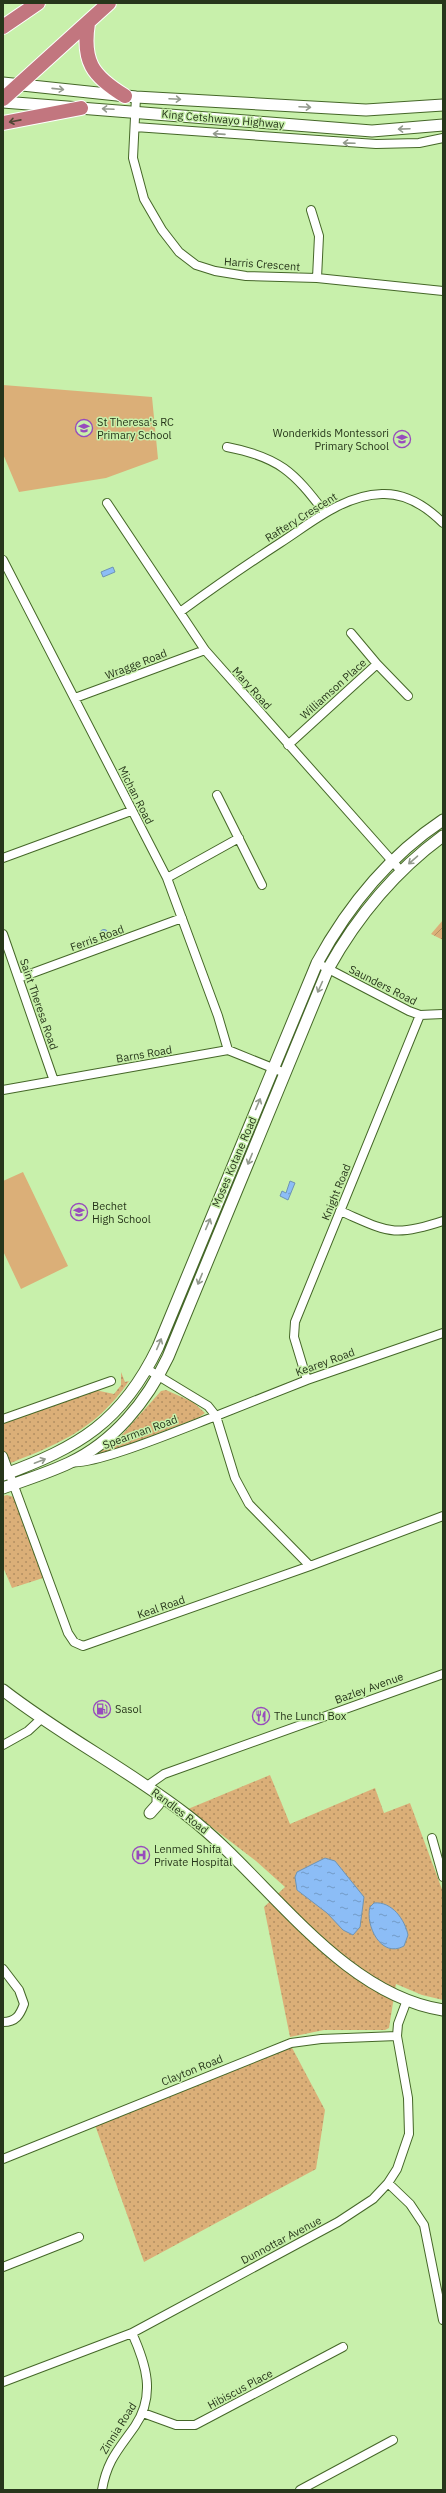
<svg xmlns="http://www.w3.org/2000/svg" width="446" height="2493" font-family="'IBM Plex Sans',sans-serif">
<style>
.grass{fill:url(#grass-dots)}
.garden{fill:url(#garden-furrows)}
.pitch{fill:#dbaf78}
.water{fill:url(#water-ripples);stroke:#6e94b4}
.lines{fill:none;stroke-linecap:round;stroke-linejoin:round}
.street-casing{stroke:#456728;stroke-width:10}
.secondary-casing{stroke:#456728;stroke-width:13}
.highway-casing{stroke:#fff;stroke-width:16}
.street{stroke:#fff;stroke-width:8}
.secondary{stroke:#fff;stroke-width:11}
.highway{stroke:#c2767f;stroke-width:14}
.oneway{stroke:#939a8d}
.oneway2{stroke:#4e4634}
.labels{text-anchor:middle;stroke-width:3;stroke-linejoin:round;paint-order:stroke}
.street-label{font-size:11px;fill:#27361b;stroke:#c8f0ab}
.poi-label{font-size:11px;fill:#27361b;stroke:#c8f0ab;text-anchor:start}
</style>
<defs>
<pattern id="grass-dots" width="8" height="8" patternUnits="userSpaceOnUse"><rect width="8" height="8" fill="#dbaf78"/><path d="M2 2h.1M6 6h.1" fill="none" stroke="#b28f62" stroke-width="1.8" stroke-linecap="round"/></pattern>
<pattern id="garden-furrows" width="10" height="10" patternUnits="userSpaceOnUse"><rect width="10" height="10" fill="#dbaf78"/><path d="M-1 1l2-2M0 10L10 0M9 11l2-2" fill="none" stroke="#b28f62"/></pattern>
<pattern id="water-ripples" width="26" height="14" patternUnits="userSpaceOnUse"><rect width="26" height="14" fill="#8cbdf6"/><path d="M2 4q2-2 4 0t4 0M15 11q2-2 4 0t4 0" fill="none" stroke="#729ac6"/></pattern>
</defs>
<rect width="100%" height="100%" fill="#c8f0ab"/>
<path class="grass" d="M121,1372L125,1382L129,1381C95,1431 56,1445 3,1466V1423L95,1390L114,1394L121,1385Z
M166,1390L193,1402L205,1413L198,1418L92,1458L120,1437L161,1391Z
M7,1495L14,1497L43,1578L12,1588L3,1567V1496Z
M270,1775L290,1824L375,1788L384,1813L410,1803L443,1892V2000L422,1995L396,1984L389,2028L385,2030H324L290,2037L264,1907L285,1887L256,1861L188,1809Z
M289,2042L325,2110L316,2169L144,2262L95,2125Z"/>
<path class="garden" d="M443,920V940L431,934Z"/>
<path class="pitch" d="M3,385L152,397L158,459L106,478L19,492L3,454Z
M23,1172L68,1266L21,1289L3,1251V1181Z"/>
<path class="water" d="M113,567L115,572L103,577L101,572Z
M99.5 934a4.5 4.5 0 1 1 9 0a4.5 4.5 0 1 1-9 0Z
M290,1181L295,1183L288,1200L280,1196L282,1191L286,1193Z
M325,1858L335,1861L364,1897L360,1927L353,1935L343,1930L327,1913L297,1890L295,1877L297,1872Z
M374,1903C392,1901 405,1920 408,1935L404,1946C381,1959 365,1925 370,1907Z"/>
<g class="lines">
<g class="street-casing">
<path id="street" d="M136,97L133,158L144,199L162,230L179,252L196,265L215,271L246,276L317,278L443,291
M135,127L376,144L419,143L443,138
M311,210L319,236L317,278
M227,447C279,457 294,472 325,513
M107,503L205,650L401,871
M3,560L167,878L218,1016L228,1050
M180,612C213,588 246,565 280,543C311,523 343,495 382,494C407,493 427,507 443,523
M351,633L377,664
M75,698L205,650
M288,745L377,664L408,696
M217,795L262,885
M3,858L131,811
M167,878L239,838
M3,934L54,1081
M317,963L409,1011L420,1015L443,1014
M19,978L182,918
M3,1090L228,1050L285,1073
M340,1211C387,1231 392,1238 443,1221
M147,1369L208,1406L216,1416L307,1380L443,1333
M307,1380L294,1337L295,1322L420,1015
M3,1419L111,1381
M3,1456L68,1633L74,1642L83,1646L310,1566L443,1516
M70,1462C92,1467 189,1426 216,1416L235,1478L249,1504L310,1566
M3,1745L28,1731L42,1718
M147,1786L164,1774L443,1674
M432,1838L443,1877
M3,1969L19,1990L24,2004C20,2015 16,2022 3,2022
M3,2159L291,2043L321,2039L397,2036
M388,2183L410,2204L424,2225L443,2320
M3,2267L79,2237
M3,2382L132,2333L338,2222L373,2199L388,2183L397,2169L409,2134L408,2098L397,2036L398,2024L407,2000
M143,2413L176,2425H195L343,2347
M102,2490C107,2460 119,2449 135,2426C156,2395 146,2364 132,2333
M300,2490L393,2440"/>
</g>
<g class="secondary-casing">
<path id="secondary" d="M3,83L136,97L366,110L443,105
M3,102L372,131L443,125
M3,1475C79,1447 122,1422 158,1347L317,963C348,906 389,856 443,820
M3,1488C25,1480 48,1473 69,1463C114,1442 147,1401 168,1357L328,969C357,917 394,872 443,836
M3,1690C62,1736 129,1770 188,1816C267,1877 339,1994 443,2010
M150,1813L158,1804V1794"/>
</g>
<g class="highway-casing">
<path id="highway" d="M88,23C82,61 92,76 125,96
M3,27L38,3
M3,99L109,3
M3,123L81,108"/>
</g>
<use href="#street" class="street"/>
<use href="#secondary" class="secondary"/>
<use href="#highway" class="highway"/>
</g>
<defs><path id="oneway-shaft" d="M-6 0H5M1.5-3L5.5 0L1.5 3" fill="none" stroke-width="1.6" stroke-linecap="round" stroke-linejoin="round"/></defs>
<g class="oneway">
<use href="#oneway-shaft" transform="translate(58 89) rotate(6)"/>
<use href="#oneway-shaft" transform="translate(175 99) rotate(3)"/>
<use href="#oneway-shaft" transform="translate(305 107) rotate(3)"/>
<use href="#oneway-shaft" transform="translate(108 109) rotate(-177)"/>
<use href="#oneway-shaft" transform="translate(404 129) rotate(178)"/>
<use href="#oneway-shaft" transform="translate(219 134) rotate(-176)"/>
<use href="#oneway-shaft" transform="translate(349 143) rotate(-178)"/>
<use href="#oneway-shaft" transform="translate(413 860) rotate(139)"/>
<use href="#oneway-shaft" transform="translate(320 987) rotate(114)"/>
<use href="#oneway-shaft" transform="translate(258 1104) rotate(-67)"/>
<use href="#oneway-shaft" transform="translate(250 1159) rotate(112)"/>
<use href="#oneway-shaft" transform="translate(208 1224) rotate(-67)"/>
<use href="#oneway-shaft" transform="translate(200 1279) rotate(112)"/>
<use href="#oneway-shaft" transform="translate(159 1344) rotate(-67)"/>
<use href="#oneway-shaft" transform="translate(40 1461) rotate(-21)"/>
</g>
<use class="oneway2" href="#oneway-shaft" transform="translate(15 121) rotate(169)"/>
<defs>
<g id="school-ring" transform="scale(0.9)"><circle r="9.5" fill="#c8f0ab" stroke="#974bbd" stroke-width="1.5"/><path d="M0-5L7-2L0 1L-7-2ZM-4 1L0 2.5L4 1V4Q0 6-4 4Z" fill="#974bbd"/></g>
<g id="fuel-ring" transform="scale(0.9)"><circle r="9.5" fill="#c8f0ab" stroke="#974bbd" stroke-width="1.5"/><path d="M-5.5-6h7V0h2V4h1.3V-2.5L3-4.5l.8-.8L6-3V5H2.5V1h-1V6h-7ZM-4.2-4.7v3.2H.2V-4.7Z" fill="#974bbd"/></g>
<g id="restaurant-ring" transform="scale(0.9)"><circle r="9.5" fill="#c8f0ab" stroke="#974bbd" stroke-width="1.5"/><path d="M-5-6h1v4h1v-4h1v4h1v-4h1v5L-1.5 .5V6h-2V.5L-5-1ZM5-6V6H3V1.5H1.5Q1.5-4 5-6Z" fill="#974bbd"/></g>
<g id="hospital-ring" transform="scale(0.9)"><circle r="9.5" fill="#c8f0ab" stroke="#974bbd" stroke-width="1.5"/><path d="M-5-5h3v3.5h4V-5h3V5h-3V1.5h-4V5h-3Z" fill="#974bbd"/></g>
</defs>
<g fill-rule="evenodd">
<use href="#school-ring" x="84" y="428"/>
<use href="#school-ring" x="402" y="439"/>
<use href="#school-ring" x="79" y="1212"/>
<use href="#fuel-ring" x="102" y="1709"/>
<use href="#restaurant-ring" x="261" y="1716"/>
<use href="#hospital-ring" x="141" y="1855"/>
</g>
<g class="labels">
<g class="street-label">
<text transform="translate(223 119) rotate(5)" y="4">King Cetshwayo Highway</text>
<text transform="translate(262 264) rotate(4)" y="4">Harris Crescent</text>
<text transform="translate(301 517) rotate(-32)" y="4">Raftery Crescent</text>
<text transform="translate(136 664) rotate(-21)" y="4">Wragge Road</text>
<text transform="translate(252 688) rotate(48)" y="4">Mary Road</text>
<text transform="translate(333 689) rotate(-42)" y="4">Williamson Place</text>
<text transform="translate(136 795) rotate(63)" y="4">Michan Road</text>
<text transform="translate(97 938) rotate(-20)" y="4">Ferris Road</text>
<text transform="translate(383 985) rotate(27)" y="4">Saunders Road</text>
<text transform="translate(39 1004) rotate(71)" y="4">Saint Theresa Road</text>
<text transform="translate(144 1054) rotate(-10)" y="4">Barns Road</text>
<text transform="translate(234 1162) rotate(-67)" y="4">Moses Kotane Road</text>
<text transform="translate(336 1192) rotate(-68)" y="4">Knight Road</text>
<text transform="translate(325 1362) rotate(-20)" y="4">Kearey Road</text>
<text transform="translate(140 1432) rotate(-20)" y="4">Spearman Road</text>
<text transform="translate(161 1607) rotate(-19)" y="4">Keal Road</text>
<text transform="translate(369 1688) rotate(-20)" y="4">Bazley Avenue</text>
<text transform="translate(180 1811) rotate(37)" y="4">Randles Road</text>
<text transform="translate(192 2070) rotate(-22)" y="4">Clayton Road</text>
<text transform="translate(281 2240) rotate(-28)" y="4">Dunnottar Avenue</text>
<text transform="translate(240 2389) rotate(-28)" y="4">Hibiscus Place</text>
<text transform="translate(118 2428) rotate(-58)" y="4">Zinnia Road</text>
</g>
<g class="poi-label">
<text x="97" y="426">St Theresa's RC<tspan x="97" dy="13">Primary School</tspan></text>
<text x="389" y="437" text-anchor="end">Wonderkids Montessori<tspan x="389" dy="13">Primary School</tspan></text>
<text x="92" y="1210">Bechet<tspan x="92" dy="13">High School</tspan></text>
<text x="115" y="1713">Sasol</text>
<text x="274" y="1720">The Lunch Box</text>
<text x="154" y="1853">Lenmed Shifa<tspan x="154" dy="13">Private Hospital</tspan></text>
</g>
</g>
<rect width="446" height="2493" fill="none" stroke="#27361b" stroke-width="8"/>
</svg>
